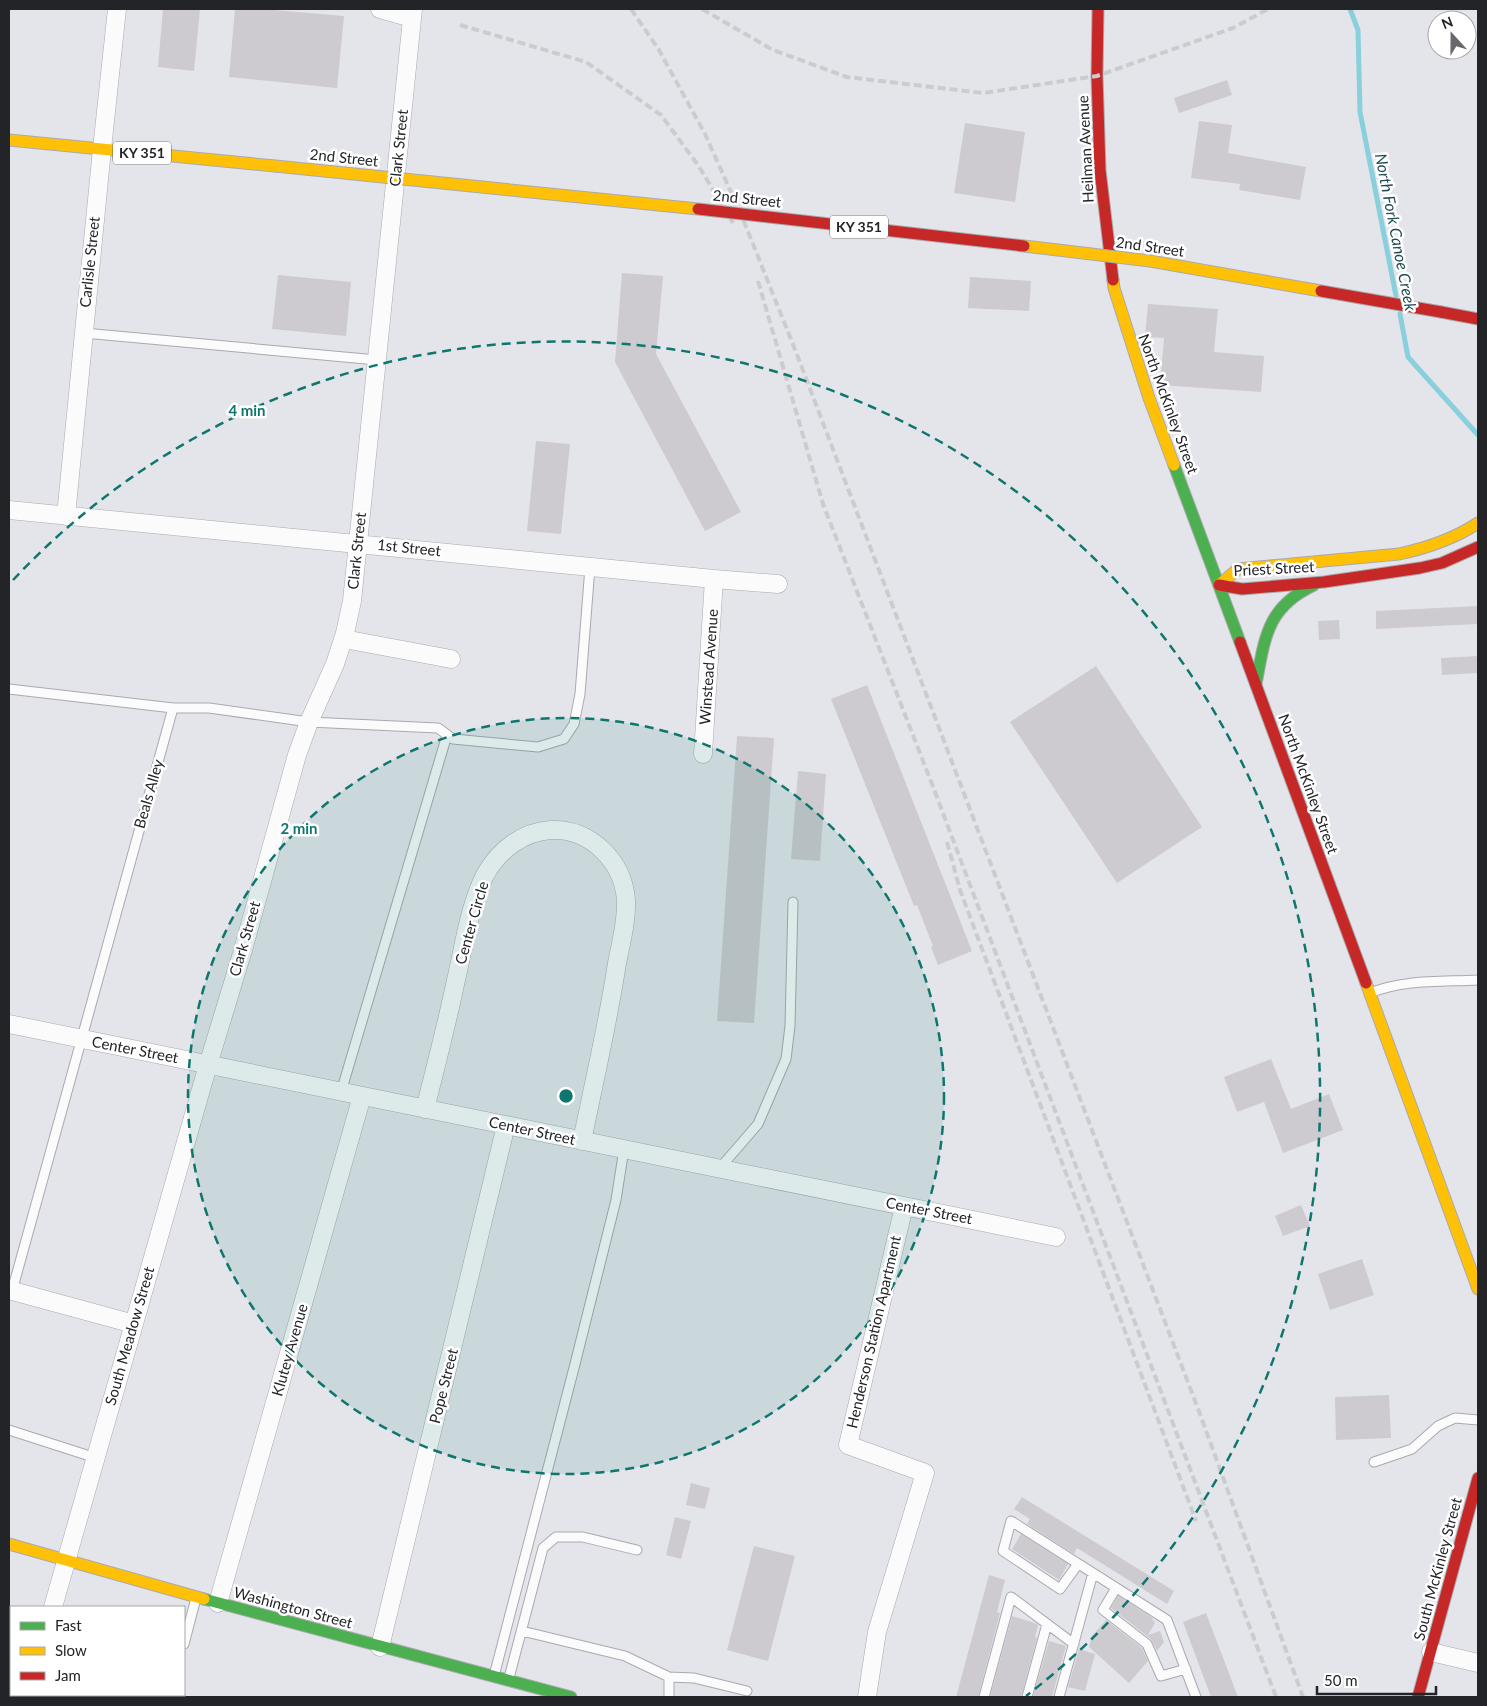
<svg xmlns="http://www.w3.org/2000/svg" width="1487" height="1706" font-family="Lato,sans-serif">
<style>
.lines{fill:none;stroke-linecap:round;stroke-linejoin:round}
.stream{stroke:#89cfdc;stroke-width:5}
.building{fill:#cdcbd0}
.lane-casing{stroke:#a9aaae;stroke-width:11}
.street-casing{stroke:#a9aaae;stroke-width:19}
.fast-casing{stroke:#a9aaae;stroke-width:13}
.slow-casing{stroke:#a9aaae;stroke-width:13}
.jam-casing{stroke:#a9aaae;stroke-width:13}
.lane{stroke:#fbfbfc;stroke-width:9}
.street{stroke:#fbfbfc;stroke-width:18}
.fast{stroke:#4caf50;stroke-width:11}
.slow{stroke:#ffc107;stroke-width:11}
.jam{stroke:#c62828;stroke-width:11}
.rail{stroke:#ccccce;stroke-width:4;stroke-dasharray:8 4;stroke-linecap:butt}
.slow-bridge-casing{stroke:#a9aaae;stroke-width:13;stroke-linecap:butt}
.jam-bridge-casing{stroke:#a9aaae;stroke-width:13;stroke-linecap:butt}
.slow-bridge{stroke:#ffc107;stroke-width:11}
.jam-bridge{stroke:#c62828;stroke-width:11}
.ring{fill:none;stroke:#0f766e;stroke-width:2.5;stroke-dasharray:9 6}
.labels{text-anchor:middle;stroke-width:5;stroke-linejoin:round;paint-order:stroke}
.shield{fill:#fff;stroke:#656668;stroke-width:1}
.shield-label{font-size:14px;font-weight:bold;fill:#232428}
.street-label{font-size:15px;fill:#232428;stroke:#fff}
.water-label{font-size:16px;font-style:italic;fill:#204d54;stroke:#fff}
.centre{fill:#0f766e;stroke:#fff;stroke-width:2.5}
.ring-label{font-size:15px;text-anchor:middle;font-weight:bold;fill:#0f766e;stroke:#fff;stroke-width:5;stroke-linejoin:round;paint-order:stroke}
</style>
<rect width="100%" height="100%" fill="#e4e5eb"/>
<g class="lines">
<path class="stream" d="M1350,9L1358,30L1360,112L1396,296
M1400,314L1408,357L1478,435"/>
</g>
<path class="building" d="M163,9H200L194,71L158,67Z
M235,9H263L344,16L337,88L229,77Z
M1227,80L1232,95L1179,113L1174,98Z
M1199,121L1232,125L1228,153L1306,167L1300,200L1239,190L1240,184L1191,178Z
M965,123L1025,132L1015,202L954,193Z
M622,273L663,276L656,354L741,512L705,531L615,362Z
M278,275L351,282L346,336L272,329Z
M970,277L1031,281L1029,311L968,308Z
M1148,304L1218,309L1214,352L1264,356L1261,392L1160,385L1164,338L1145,337Z
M536,441L570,444L561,534L527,531Z
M1478,606V624L1376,629V611Z
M1339,620L1340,639L1319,640L1318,621Z
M1478,656V673L1442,675L1441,658Z
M1096,666L1202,827L1117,883L1010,722Z
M867,685L972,951L938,965L931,947L933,946L917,905L914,906L831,699Z
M737,736L774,738L754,1023L717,1021Z
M798,771L826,774L820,861L791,859Z
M1271,1059L1291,1109L1329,1094L1343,1130L1283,1153L1264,1102L1237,1112L1224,1077Z
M1301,1205L1310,1226L1283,1236L1275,1216Z
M1362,1259L1374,1295L1330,1310L1318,1274Z
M1389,1395L1391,1438L1336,1440L1335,1397Z
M691,1483L710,1488L705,1509L686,1505Z
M1022,1497L1174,1591L1167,1604L1077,1548L1074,1554L1027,1524L1030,1519L1014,1509Z
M675,1517L691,1521L681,1559L666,1555Z
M1021,1534L1068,1564L1059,1580L1012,1549Z
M754,1546L795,1556L768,1661L727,1650Z
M989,1575L1005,1580L997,1612L1000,1613L978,1697H956Z
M1118,1596L1151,1617L1155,1623L1148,1635L1160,1631L1164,1642L1157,1651L1151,1639L1111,1608Z
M1206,1613L1238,1697H1211L1183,1622Z
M1012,1616L1035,1623L1038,1625L1035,1637L1037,1638L1021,1697H990Z
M1106,1620L1142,1648L1148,1661L1129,1683L1089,1647L1092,1636Z
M1049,1641L1066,1646L1052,1697H1033Z
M1079,1649L1095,1654L1085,1691L1068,1687Z"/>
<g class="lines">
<g class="lane-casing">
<path id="lane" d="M84,333L377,360
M9,689L173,708L12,1291
M173,708H209L309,722L438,728L453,739L538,747L564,739L574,724L580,694L590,567
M1370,993C1405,979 1441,982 1478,980
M341,1092L447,735
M719,1169L758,1124L786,1059L790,1026L793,902
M9,1430L96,1458
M1374,1462L1412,1449L1438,1426L1455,1418L1478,1420
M1078,1564L1060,1589L1003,1551L1011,1521L1167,1620L1196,1697
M1116,1588L1103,1610L1147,1644L1161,1676L1186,1669
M522,1631L625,1656L669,1677V1697
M184,1644L196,1598
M494,1676L575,1364L616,1200L624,1149
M669,1677L694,1678L747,1691
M509,1678L543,1548L556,1537H583L637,1550
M169,1697L170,1695
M984,1697L1011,1597L1074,1644
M1027,1697L1047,1624
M1059,1697L1093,1573"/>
</g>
<g class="street-casing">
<path id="street" d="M380,9L412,18
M9,510L714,579L778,584
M66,516L102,149L117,9
M344,639L451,659
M703,754L714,579
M9,1024L1056,1237
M425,1109C436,1066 447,1023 456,980C464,946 469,907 485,875C499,850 522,832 551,830C590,828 623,861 626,900C627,920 621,943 617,963C608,1023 594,1082 582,1141
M9,1290L134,1324
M218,1603L362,1096
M53,1607L208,1065L243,950L297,755L309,722L335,664L345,633L352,601L358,543L413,9
M380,1647L506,1125
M1431,1652L1478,1663
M27,1697L28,1695
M867,1697L877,1632L925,1473L848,1445L904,1206"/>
</g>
<g class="fast-casing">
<path id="fast" d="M1174,465L1240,642
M1256,684C1265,637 1267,607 1314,585
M204,1599L571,1697"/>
</g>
<g class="slow-casing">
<path id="slow" d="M9,140L275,166
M1113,280L1114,288L1149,398L1174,465
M1219,585L1238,569L1399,554C1427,548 1454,539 1478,523
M1366,983L1478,1289
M9,1544L204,1599"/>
</g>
<g class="jam-casing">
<path id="jam" d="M1098,9L1097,76L1100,170L1113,280
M1441,312L1478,319
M1219,585L1242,589L1324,582L1420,568L1442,563L1478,547
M1240,642L1366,983
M1418,1697L1478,1478"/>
</g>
<use href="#lane" class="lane"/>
<use href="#street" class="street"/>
<use href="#fast" class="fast"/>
<use href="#slow" class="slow"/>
<use href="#jam" class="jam"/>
<path class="rail" d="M631,9L659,50L705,134L743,219L796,352L1197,1406L1303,1697
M702,9L773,50L847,77L983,93L1097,76L1233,28L1268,9
M460,25L586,62L661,115L698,165L733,223
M758,281L823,504L932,784L1276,1697
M947,842L960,890L1196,1521"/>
<g class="slow-bridge-casing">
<path id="slow-bridge" d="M275,166L698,209
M1024,246L1150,261L1321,291"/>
</g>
<g class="jam-bridge-casing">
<path id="jam-bridge" d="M698,209L1024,246
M1321,291L1441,312"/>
</g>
<use href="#slow-bridge" class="slow-bridge"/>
<use href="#jam-bridge" class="jam-bridge"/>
</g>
<circle cx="566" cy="1096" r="378" fill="#0f766e" fill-opacity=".12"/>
<g class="ring">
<circle cx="566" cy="1096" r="378"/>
<path d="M13 580A756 756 0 1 1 1026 1696"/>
</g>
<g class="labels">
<g class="shield">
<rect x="113" y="141.5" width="58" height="23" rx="4"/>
<rect x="830" y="215.5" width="58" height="23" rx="4"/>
</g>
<g class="shield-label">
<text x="142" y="158">KY 351</text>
<text x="859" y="232">KY 351</text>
</g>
<g class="street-label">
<text transform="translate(399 148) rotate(-84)" y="5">Clark Street</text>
<text transform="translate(1086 149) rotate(-93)" y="5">Heilman Avenue</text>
<text transform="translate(344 158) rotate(6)" y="5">2nd Street</text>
<text transform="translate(747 199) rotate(6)" y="5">2nd Street</text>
<text transform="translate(1150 247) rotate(8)" y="5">2nd Street</text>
<text transform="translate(90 262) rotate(-84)" y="5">Carlisle Street</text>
<text transform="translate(1168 404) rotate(70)" y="5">North McKinley Street</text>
<text transform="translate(409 548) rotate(6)" y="5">1st Street</text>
<text transform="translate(357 551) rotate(-84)" y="5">Clark Street</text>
<text transform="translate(1274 569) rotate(-3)" y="5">Priest Street</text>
<text transform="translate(709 667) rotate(-86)" y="5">Winstead Avenue</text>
<text transform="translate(1308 784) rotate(70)" y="5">North McKinley Street</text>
<text transform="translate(149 794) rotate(-74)" y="5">Beals Alley</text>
<text transform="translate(472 923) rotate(-74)" y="5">Center Circle</text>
<text transform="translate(245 939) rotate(-74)" y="5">Clark Street</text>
<text transform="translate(135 1050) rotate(11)" y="5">Center Street</text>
<text transform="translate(532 1131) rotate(12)" y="5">Center Street</text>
<text transform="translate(929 1211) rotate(11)" y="5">Center Street</text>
<text transform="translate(874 1332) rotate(-77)" y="5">Henderson Station Apartment</text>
<text transform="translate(130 1336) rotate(-74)" y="5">South Meadow Street</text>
<text transform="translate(290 1350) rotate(-74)" y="5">Klutey Avenue</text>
<text transform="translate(444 1386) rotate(-76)" y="5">Pope Street</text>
<text transform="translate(1438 1569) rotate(-75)" y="5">South McKinley Street</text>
<text transform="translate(293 1608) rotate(15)" y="5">Washington Street</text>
</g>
<g class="water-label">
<text transform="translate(1396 232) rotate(79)" y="6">North Fork Canoe Creek</text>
</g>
</g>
<circle cx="566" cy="1096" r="8" class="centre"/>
<g class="ring-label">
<text x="247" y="416">4 min</text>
<text x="299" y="834">2 min</text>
</g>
<rect width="1487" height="1706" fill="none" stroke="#232428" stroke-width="20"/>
<rect x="10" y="1606" width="175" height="90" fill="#ffffff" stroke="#a7a7a9"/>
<rect x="20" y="1622" width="25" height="8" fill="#4caf50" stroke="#a7a7a9"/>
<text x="55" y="1631" font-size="15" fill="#232428">Fast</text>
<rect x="20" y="1647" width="25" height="8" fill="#ffc107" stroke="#a7a7a9"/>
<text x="55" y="1656" font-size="15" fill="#232428">Slow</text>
<rect x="20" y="1672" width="25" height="8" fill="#c62828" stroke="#a7a7a9"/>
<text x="55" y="1681" font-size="15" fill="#232428">Jam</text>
<g transform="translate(1452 35) rotate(339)"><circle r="24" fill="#ffffff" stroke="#a7a7a9"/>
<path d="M0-4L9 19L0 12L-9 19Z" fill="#67686c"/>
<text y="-8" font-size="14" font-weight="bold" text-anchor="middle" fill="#232428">N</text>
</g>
<path d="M1317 1686v8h119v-8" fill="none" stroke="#232428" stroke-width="2.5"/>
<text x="1324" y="1686" font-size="15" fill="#232428" stroke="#ffffff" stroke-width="4" paint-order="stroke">50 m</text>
</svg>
